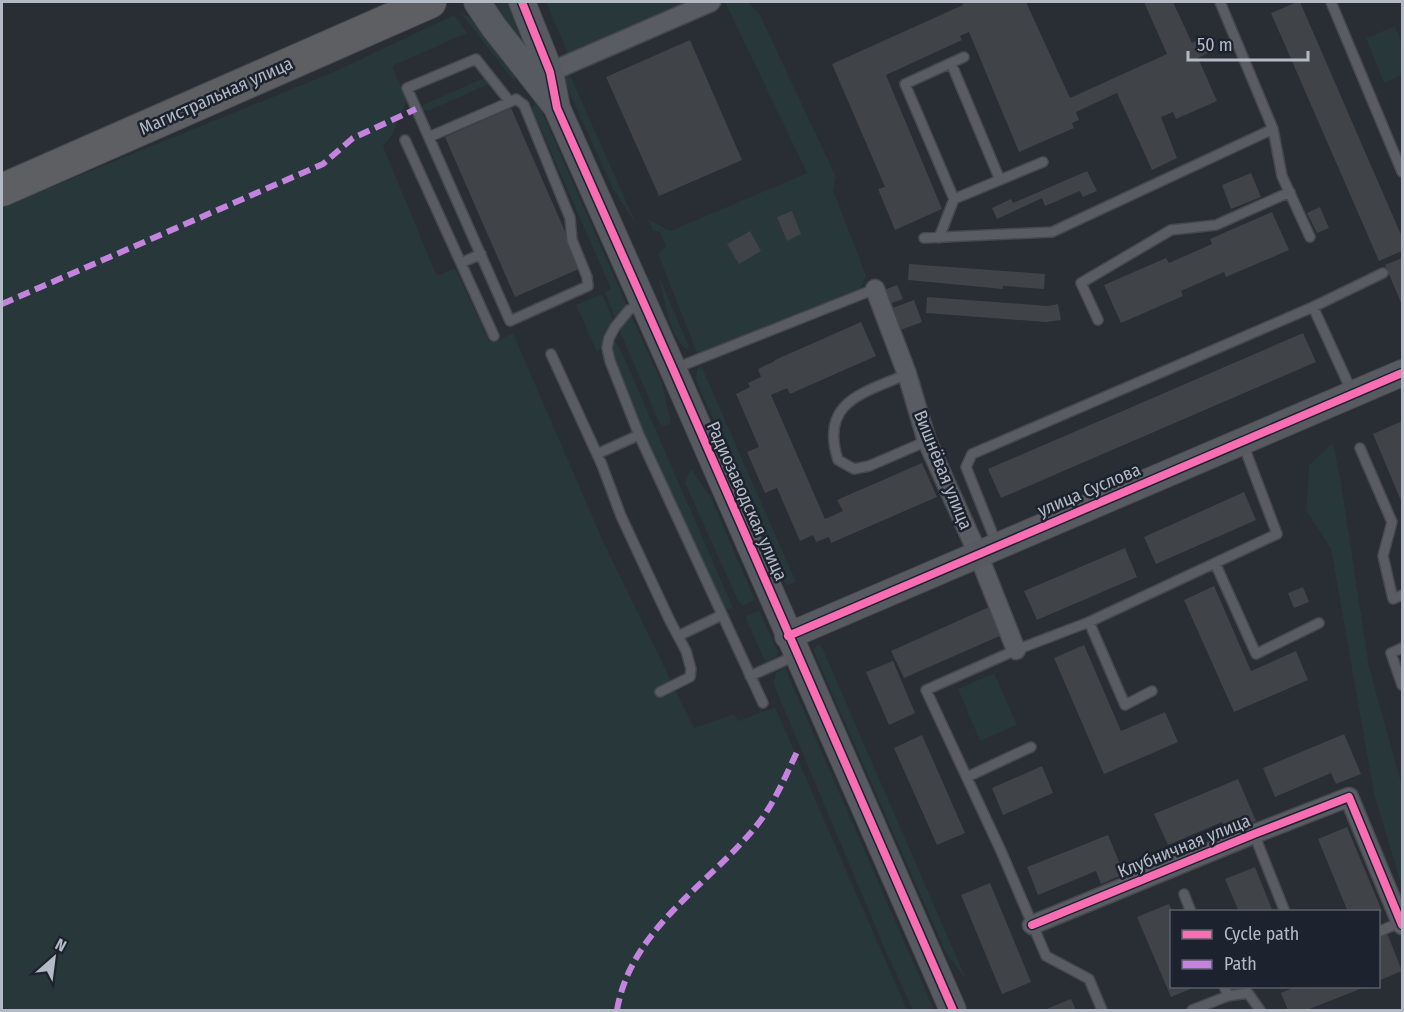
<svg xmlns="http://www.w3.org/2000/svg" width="1404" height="1012" font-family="'Fira Sans Condensed',sans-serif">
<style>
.green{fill:#27373a}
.building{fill:#404449}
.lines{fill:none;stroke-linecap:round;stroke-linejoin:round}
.lane-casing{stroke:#45484d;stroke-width:12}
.street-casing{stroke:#45484d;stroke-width:21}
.secondary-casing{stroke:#45484d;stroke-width:28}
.highway-casing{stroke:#46494f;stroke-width:34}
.lane{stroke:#595c63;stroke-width:9}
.street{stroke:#595c63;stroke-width:18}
.secondary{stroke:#575a61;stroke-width:26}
.highway{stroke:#5d5f63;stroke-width:32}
.quiet{stroke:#c483df;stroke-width:6;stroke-dasharray:12 6;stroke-linecap:butt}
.cycleway-casing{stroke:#1d232e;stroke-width:11}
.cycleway{stroke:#f96db3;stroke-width:8}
.labels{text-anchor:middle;stroke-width:5;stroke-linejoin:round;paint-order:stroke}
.street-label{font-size:18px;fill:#b3b9c5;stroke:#1d232e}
</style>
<rect width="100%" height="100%" fill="#292d34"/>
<path class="green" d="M489,2H510L538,67Z
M546,2H689L568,54Z
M725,2H748L760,15L836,177L833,190L866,275L862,286L858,290L697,353L658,254L666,246L660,232L653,231L648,219L670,231L807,173Z
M460,12L476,21L518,75L514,81Z
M454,15L467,33L392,66L407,100L392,135L383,146L436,274L440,275L455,268L489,341L495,342L513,333L602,539L694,728L734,714L738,721L775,707L907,1010H2V207L336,71Z
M1395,26L1402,44V75L1384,83L1366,38Z
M569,73L637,226L613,189L565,83V79Z
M484,78H486L489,84L428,111L422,109L423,105Z
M536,104L540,107L627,306L615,318L605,292L611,289L533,111L532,107Z
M659,276L689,347L687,349C672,344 662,292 659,276Z
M599,295L603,296L613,320L601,348L597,352L576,305Z
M631,315L662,383L671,423L665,426L660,424L620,332L621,327Z
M615,341L620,348L733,608L724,610L642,433L611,352Z
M701,365L796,582L786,586L696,380L697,370Z
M1333,443L1341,483L1369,667L1402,786V887L1374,794L1331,549L1306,510L1309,465Z
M691,469L711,498L755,600L743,606L739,603L685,483Z
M759,610L778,652L777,656L768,661L764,659L746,619L747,616Z
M817,645H821L967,981L946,953L813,650Z
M785,668L934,1010H913L887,954L773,683L776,673Z
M994,673L1017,725L980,741L958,689Z"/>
<path class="building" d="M962,2H1026L1070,98L1167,54L1144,2H1173L1192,43L1201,39L1208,53L1198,58L1217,101L1176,119L1173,112L1161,117L1177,158L1152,170L1117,93L1076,112L1079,120L1072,123L1074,128L1019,152L969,32L960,36L962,40L886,75L942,209L895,230L878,189L885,187L832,64L963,5Z
M1297,2H1300L1402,237V251L1379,261L1271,13Z
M690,40L742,160L659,196L606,77Z
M511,108L581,268L515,297L445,137Z
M1087,171L1097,191L1083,197L1080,191L1045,206L1042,198L997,219L992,208L1011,199L1013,203Z
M1251,173L1261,197L1231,209L1222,185Z
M1320,207L1329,228L1317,233L1307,213Z
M792,211L801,234L787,241L777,217Z
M1272,212L1289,250L1226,277L1224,272L1181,291L1183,296L1121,323L1104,285L1166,258L1169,263L1212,244L1210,239Z
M750,231L761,251L739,264L727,244Z
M1402,258V305L1385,265Z
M909,264L1045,274L1044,289L1003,286V289L908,280Z
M897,285L903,299L889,304L884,290Z
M927,297L1048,306L1058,304L1061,320L1046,322L926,313Z
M914,300L922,322L898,331L890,309Z
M861,322L876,356L790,394L787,388L771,395L825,519L843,511L837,500L922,463L937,497L831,543L829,537L816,542L813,535L800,541L777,488L765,493L747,452L759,447L736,394L750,387L748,383L761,377L758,369L775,361V360Z
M1303,333L1316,362L1001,498L988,469Z
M1402,421V503L1373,434Z
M1244,492L1256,520L1156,564L1144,537Z
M1125,548L1137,577L1037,620L1024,591Z
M1214,586L1251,671L1296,651L1308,680L1234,712L1184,600Z
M1303,587L1309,602L1294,608L1288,593Z
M989,607L1002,635L904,678L891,651Z
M1084,645L1121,731L1165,712L1178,742L1104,774L1054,658Z
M893,661L915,713L889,725L866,672Z
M1344,734L1361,774L1336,784L1331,773L1275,797L1263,768Z
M922,735L965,833L937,845L894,748Z
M1042,766L1053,793L1003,815L992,788Z
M1238,779L1256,821L1227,833L1222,822L1168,845L1154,814Z
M1347,827L1382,911L1378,912H1348L1318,839Z
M1108,835L1124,874L1101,884L1096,871L1038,895L1027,867Z
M1255,867L1273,912H1239L1225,879Z
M990,883L1031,982L1002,994L961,895Z
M1169,904L1172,910V986L1195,987L1171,997L1137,917Z
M1387,933L1402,971L1378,981V937Z
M1297,986H1365V987L1307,1010H1288L1281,993Z
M1071,999L1076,1010H1044Z"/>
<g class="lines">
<g class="lane-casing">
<path id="lane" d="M1220,2L1273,129L1282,176L1310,237
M1331,2L1402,172
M951,63L1000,180
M429,137L510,102L516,99L524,105L570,218L572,240L587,277L588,286L510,321L407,88L476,59L510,102
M405,140L494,336
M954,199L905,84L964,57
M924,238L1052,232L1273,129
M939,238L954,199L1043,162
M461,263L481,254
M642,304L629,310L615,327L609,338L607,348L610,361L639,435L763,703
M1313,307L1352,392
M1098,320L1081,283L1171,230L1216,225L1290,192
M551,354L602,465L621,516L670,621L686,651L691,669L690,677L660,692
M676,368L875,289
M907,374C864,393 819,401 838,460L854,469L869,466L927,441
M1360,448L1392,522L1383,556L1393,599L1402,595
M597,454L639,435
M997,545L966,467L972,454L1313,307L1383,273
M1215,563L1256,654L1319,623
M1089,622L1125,705L1152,691
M678,636L722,615
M1402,648L1391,653L1402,685
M750,676L797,655
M967,777L1031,747
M1254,834L1285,912
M1184,894L1191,912
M1378,932L1401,922
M1224,986L1228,996L1248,993L1260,1010
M1102,1010L1089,979L1046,956L1001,851L926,690L1016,650L1089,622L1277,534L1243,444
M1192,1010L1228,996"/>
</g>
<g class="street-casing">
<path id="street" d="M550,72L711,2
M875,289L907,374L927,441L978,554L1016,650
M1032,925L1254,834L1349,797L1402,925"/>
</g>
<g class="secondary-casing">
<path id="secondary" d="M477,2L493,26L555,105
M522,2L550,72L557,108L673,369L953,1010
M788,636L1402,373"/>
</g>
<g class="highway-casing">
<path id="highway" d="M2,190L430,2"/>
</g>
<use href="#lane" class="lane"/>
<use href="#street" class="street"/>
<use href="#secondary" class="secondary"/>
<use href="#highway" class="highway"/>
<path class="quiet" d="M2,304L323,164L353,138L416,109
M617,1010C631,930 704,888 753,830C773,807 785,777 798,750"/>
<g class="cycleway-casing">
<path id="cycleway" d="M522,2L550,72L557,108L673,369L953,1010
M788,636L1402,373
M1032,925L1254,834L1349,797L1402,925"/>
</g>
<use href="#cycleway" class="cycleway"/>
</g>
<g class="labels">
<g class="street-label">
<text transform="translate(216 96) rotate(-24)" y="6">Магистральная улица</text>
<text transform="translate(943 470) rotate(68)" y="6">Вишнёвая улица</text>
<text transform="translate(1089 490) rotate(-23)" y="6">улица Суслова</text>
<text transform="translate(747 501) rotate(66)" y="6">Радиозаводская улица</text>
<text transform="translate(1184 846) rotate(-22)" y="6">Клубничная улица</text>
</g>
</g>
<rect width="1404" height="1012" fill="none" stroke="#b3b9c5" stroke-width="6"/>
<rect x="1170" y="910" width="210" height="78" fill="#1d232e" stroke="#595f6a" stroke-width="1.5"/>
<rect x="1182" y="930" width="30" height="9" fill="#f96db3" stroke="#595f6a" stroke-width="1.5"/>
<text x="1224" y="940" font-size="18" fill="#b3b9c5">Cycle path</text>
<rect x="1182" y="960" width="30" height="9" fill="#c483df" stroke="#595f6a" stroke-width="1.5"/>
<text x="1224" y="970" font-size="18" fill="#b3b9c5">Path</text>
<g transform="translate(54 958) rotate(28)" stroke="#1d232e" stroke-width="4.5" paint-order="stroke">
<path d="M0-4.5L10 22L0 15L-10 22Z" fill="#b3b9c5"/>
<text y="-9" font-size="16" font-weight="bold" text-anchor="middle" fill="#b3b9c5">N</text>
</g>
<path d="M1188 51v9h120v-9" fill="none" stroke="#b3b9c5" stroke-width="3"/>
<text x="1197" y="51" font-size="18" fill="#b3b9c5" stroke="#1d232e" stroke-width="4.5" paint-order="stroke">50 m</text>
</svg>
